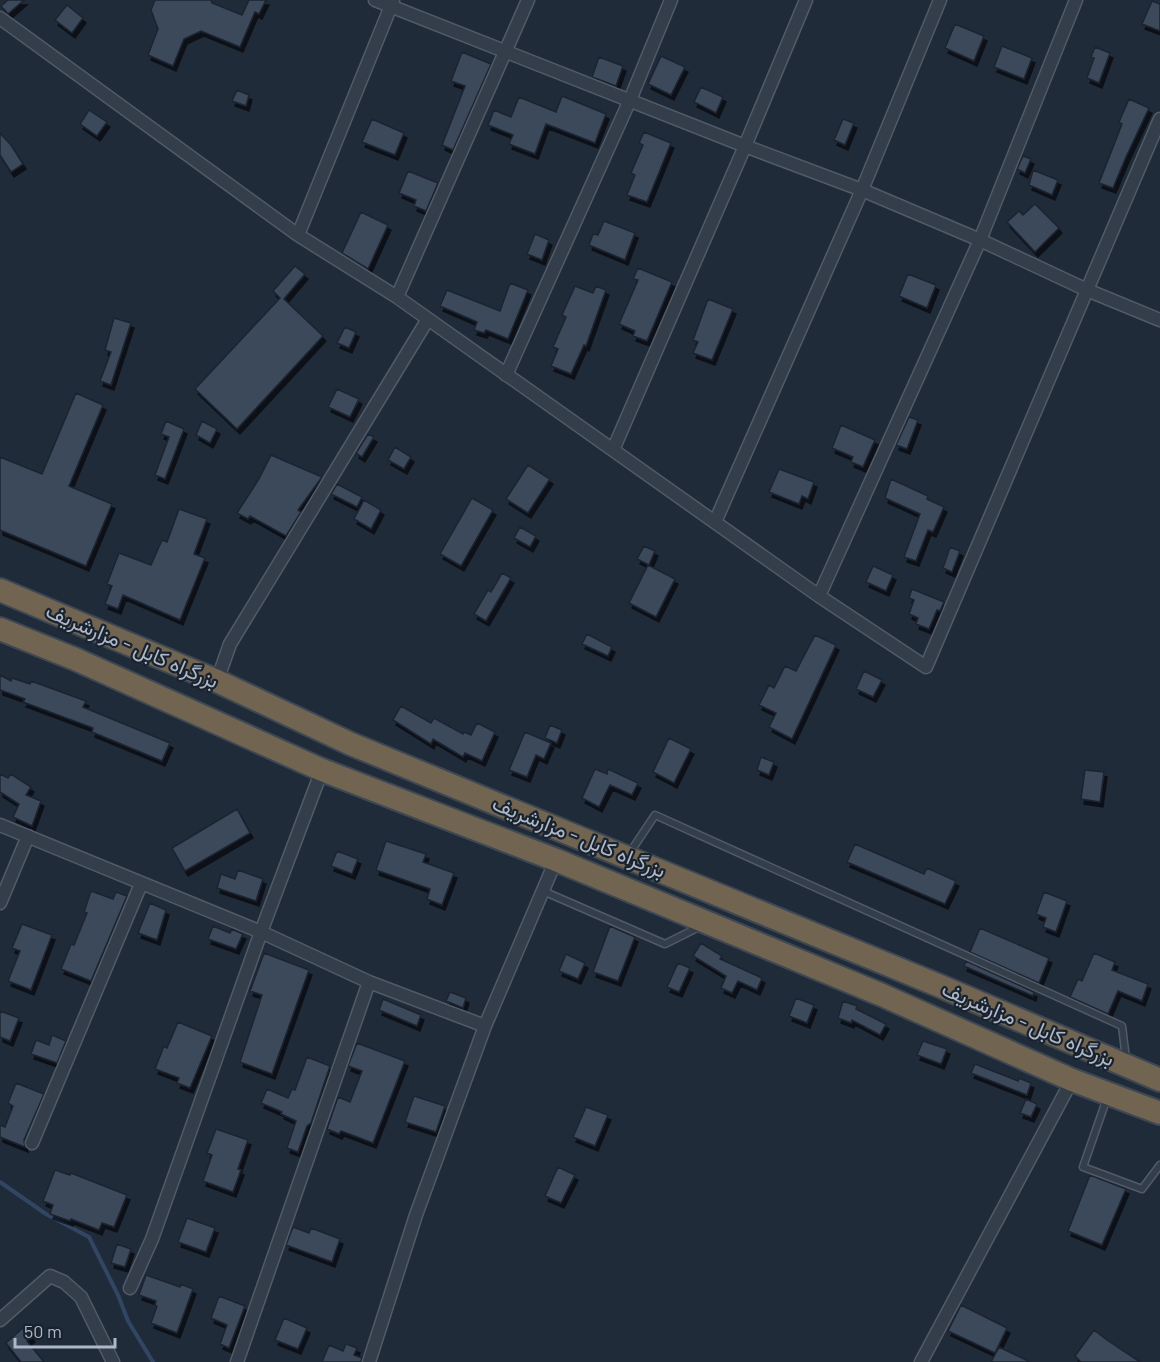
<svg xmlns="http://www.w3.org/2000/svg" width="1160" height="1362" font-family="Barlow,Vazirmatn,sans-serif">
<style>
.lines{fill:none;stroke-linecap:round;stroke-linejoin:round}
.stream{stroke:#324663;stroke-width:4}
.building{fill:#3b495a;stroke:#1b2431;stroke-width:1.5;filter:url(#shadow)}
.lane-casing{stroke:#515b68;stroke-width:9}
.street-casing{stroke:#515b68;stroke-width:15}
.highway-casing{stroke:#3e4855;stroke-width:26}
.lane{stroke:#343d4a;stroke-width:6}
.street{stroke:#343d4a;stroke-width:12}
.highway{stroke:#716450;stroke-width:22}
.labels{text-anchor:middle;stroke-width:4.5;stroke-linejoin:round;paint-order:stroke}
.street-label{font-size:21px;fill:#aeb8c7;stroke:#19222f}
</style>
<defs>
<filter id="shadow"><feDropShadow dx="3" dy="5" stdDeviation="0" flood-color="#0009"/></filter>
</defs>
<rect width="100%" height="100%" fill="#202b3a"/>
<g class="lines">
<path class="stream" d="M0,1182L46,1214L89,1237L118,1295L128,1321L153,1362"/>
</g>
<path class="building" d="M8,0H24L8,14L1,6Z
M155,0H211L212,3L242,15L249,0H266L259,14L255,12L240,47L201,31L184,39L173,66L148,55L158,29L151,10Z
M1152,1L1160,4V31L1142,24Z
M67,5L83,18L72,33L55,20Z
M955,24L984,36L974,61L945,48Z
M1002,46L1032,58L1024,79L994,67Z
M1095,47L1110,53L1099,83L1087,78L1094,58L1091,57Z
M462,52L491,64L453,150L442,145L465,86L451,81Z
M661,56L685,67L671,95L648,84Z
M599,57L623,66L616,86L592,77Z
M701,87L723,97L716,113L694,102Z
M237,90L249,95L246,106L232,101Z
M562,96L606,114L595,143L546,124L535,154L509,144L513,135L488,125L494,110L511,117L519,97L556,112Z
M1129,99L1149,108L1126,157L1113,188L1099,183L1122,124L1119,122Z
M89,110L107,122L97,136L80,124Z
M372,119L404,133L395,155L362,142Z
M843,119L854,123L845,145L834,140Z
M644,132L671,143L647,202L627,195L635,175L631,173L643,145L639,143Z
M0,133L11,145L23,164L11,172L0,155Z
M1023,156L1031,159L1025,173L1017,169Z
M1033,170L1058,180L1052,195L1029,185Z
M408,171L438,183L426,211L414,206L416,200L399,193Z
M1035,204L1059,228L1035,252L1007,222L1019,211L1023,215Z
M361,212L388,225L368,269L342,253Z
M604,221L635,233L625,260L589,245L593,234L598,235Z
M535,234L549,240L542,260L527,254Z
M295,266L305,274L284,299L323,336L237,429L195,389L280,298L273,291Z
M638,268L672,282L647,341L633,336L635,331L619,324L638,280L633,279Z
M908,274L936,285L927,308L899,296Z
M510,283L528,290L508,339L486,330L484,333L474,330L477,322L440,306L447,290L500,311Z
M575,286L593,293L596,286L606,290L586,346L584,345L571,374L551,366L558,349L553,347L566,317L562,315Z
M708,299L733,309L712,360L693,353L698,342L693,340Z
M114,318L131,323L111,385L100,381L111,352L105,350Z
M345,327L356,332L349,348L337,343Z
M337,389L359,399L350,417L328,407Z
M76,393L103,405L69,486L112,504L86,566L0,530V457L42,474Z
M909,417L918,420L907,449L896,445Z
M166,421L184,429L165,479L155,475L169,437L161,434Z
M202,421L217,429L210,443L196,435Z
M841,425L875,440L863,467L851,462L853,457L832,448Z
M368,434L374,437L362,457L356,453Z
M395,447L411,457L404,469L388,460Z
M271,455L322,477L298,510L301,512L286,536L250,516L248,519L237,513L259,479Z
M528,465L550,479L528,513L506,499Z
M779,469L814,482L808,499L802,496L799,504L769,492Z
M891,479L928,496L927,499L944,507L933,532L928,530L916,561L904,557L920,514L885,498Z
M337,484L362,497L357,507L331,494Z
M472,498L493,510L461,566L440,554Z
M364,500L381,510L371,529L354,519Z
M179,509L207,519L194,554L205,558L180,620L123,595L118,609L105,604L112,586L107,584L119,553L151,565L162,540L167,542Z
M520,527L536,536L530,547L514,538Z
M644,546L655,551L649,565L637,559Z
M950,547L960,551L952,572L943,568Z
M648,565L675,579L656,617L629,603Z
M873,566L893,575L886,591L866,582Z
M502,573L511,578L486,621L474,614L488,590L491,592Z
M912,589L944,602L940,611L937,610L929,629L916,624L918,618L909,614L914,600L909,598Z
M587,634L612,647L608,656L582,644Z
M815,635L836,645L792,739L769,727L776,713L759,705L769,685L774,688L785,666L796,671Z
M864,671L882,680L873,697L856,689Z
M0,675L11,681L12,678L30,684L31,681L86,701L83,707L170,743L162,761L92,732L93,728L23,702L25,699L0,690Z
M401,706L431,723L434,718L463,734L464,732L471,735L477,723L495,732L482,761L465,753L463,757L433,739L431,744L393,720Z
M550,725L562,730L557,743L545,738Z
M525,732L551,743L544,759L536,755L527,777L509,770Z
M669,738L691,749L674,783L653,772Z
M761,757L774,762L769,775L757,770Z
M595,769L607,774L608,769L638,783L632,795L610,785L599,807L582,798Z
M1085,770L1104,772L1100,802L1081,799Z
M0,774L8,778L11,774L31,787L26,795L41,801L32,826L13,817L19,804L0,792Z
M237,809L250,833L185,871L172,848Z
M386,841L426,854L423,862L454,873L442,905L427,899L430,889L376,870Z
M855,844L924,874L927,868L956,881L945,904L847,862Z
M337,851L358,859L352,874L331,866Z
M238,870L263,879L256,901L217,888L221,874L235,879Z
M91,891L113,899L116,892L127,896L91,981L61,969L71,944L74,945L87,913L84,912Z
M1044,892L1067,901L1056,932L1043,927L1046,918L1036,914Z
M150,903L166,910L157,940L138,933Z
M22,924L52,935L31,990L8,981L20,951L12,948Z
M213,926L230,933L232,929L243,934L236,949L208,939Z
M610,926L635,937L618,981L593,972Z
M980,928L1049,958L1039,983L970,952Z
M701,943L722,956L720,959L762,978L757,990L738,981L732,993L721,988L726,976L693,956Z
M264,953L309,970L272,1074L240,1062L262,995L250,991Z
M1094,953L1115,962L1112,970L1148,984L1142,1001L1118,991L1108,1014L1070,997L1078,979L1082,981Z
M566,954L585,963L578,979L559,971Z
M966,961L1034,992L1033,996L964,966Z
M678,963L690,968L679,992L667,987Z
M450,992L466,998L463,1008L446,1001Z
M796,998L814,1005L807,1023L789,1016Z
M383,999L421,1015L417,1026L379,1010Z
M843,1001L857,1006L856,1009L886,1024L880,1035L852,1020L851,1023L838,1018Z
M0,1011L19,1018L10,1041L0,1037Z
M178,1022L212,1036L190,1088L177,1083L179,1078L155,1069L164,1046L167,1048Z
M52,1035L66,1041L57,1063L31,1054L36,1040L49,1045Z
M923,1041L947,1049L941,1064L917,1055Z
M357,1043L405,1061L373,1143L341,1131L339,1134L327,1129L338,1097L350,1102L362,1071L348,1066Z
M307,1057L330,1066L311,1123L307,1126L298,1152L287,1148L296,1121L281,1114L282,1112L261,1103L267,1089L288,1098L292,1089L295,1090Z
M975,1064L1018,1081L1019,1078L1031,1083L1027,1095L971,1073Z
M16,1083L44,1094L24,1140L25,1147L0,1137V1125L5,1127L13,1106L8,1103Z
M414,1096L445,1106L436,1132L405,1122Z
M1026,1099L1037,1104L1031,1117L1020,1113Z
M586,1107L608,1115L595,1146L573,1137Z
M216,1129L248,1140L238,1169L241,1170L233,1192L203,1181L212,1155L207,1153Z
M558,1167L575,1175L561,1203L545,1196Z
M55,1170L70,1175L71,1173L127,1195L114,1227L102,1223L99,1230L71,1219L70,1221L50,1214L53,1205L43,1201Z
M1090,1175L1126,1189L1102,1245L1068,1231Z
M187,1218L215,1228L206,1252L178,1242Z
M293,1227L309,1233L311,1228L340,1239L332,1262L286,1245Z
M117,1244L131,1249L125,1267L111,1263Z
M146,1275L180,1287L181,1284L193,1289L177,1333L151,1323L157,1306L155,1305L156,1301L139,1295Z
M219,1296L245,1306L229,1348L220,1344L227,1325L211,1318Z
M961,1305L1007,1328L995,1353L948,1331Z
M284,1318L307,1328L298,1349L275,1340Z
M24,1327L32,1337L27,1341L44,1362H21L6,1343Z
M1094,1330L1107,1340L1140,1362H1081L1075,1356Z
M346,1344L357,1348L354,1355L362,1358L361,1362H322L329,1345L343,1351Z
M999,1347L1030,1362H991Z"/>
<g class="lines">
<g class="lane-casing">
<path id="lane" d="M629,854L655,815L1122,1026L1126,1059
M543,891L665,944L701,926
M1107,1098L1083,1167L1142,1189L1160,1165"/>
</g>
<g class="street-casing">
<path id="street" d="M375,0L745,146L862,190L980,240L1087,290L1160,320
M0,18L298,235L397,297L819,596L926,667L1160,119
M298,235L393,1
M397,297L528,0
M506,375L630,100L671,0
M613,450L745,146L806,0
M715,522L862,190L940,0
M819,596L980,240L1076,0
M217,681L230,644L428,319
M0,825L261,932L369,982L485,1026
M0,903L28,836
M32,1143L141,884
M130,1288L152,1239L261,932L322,770
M0,1320L50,1276L64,1282L81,1297L113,1362
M237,1362L369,982
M369,1362L416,1215L485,1026L556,860
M921,1362L1072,1080"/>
</g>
<g class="highway-casing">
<path id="highway" d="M0,590L217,681L351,744L940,986L1160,1080
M0,629L75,659L322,770L556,860L882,995L1072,1080L1160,1113"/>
</g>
<use href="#lane" class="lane"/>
<use href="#street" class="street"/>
<use href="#highway" class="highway"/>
</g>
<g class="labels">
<g class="street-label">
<text transform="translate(132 646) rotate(23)" y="7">بزرگراه کابل - مزارشریف</text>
<text transform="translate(579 837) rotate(22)" y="7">بزرگراه کابل - مزارشریف</text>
<text transform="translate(1028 1024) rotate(23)" y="7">بزرگراه کابل - مزارشریف</text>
</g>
</g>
<path d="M15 1338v9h100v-9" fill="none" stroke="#aeb8c7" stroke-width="3"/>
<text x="24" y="1338" font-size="18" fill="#aeb8c7" stroke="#19222f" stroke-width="4.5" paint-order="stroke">50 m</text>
</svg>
